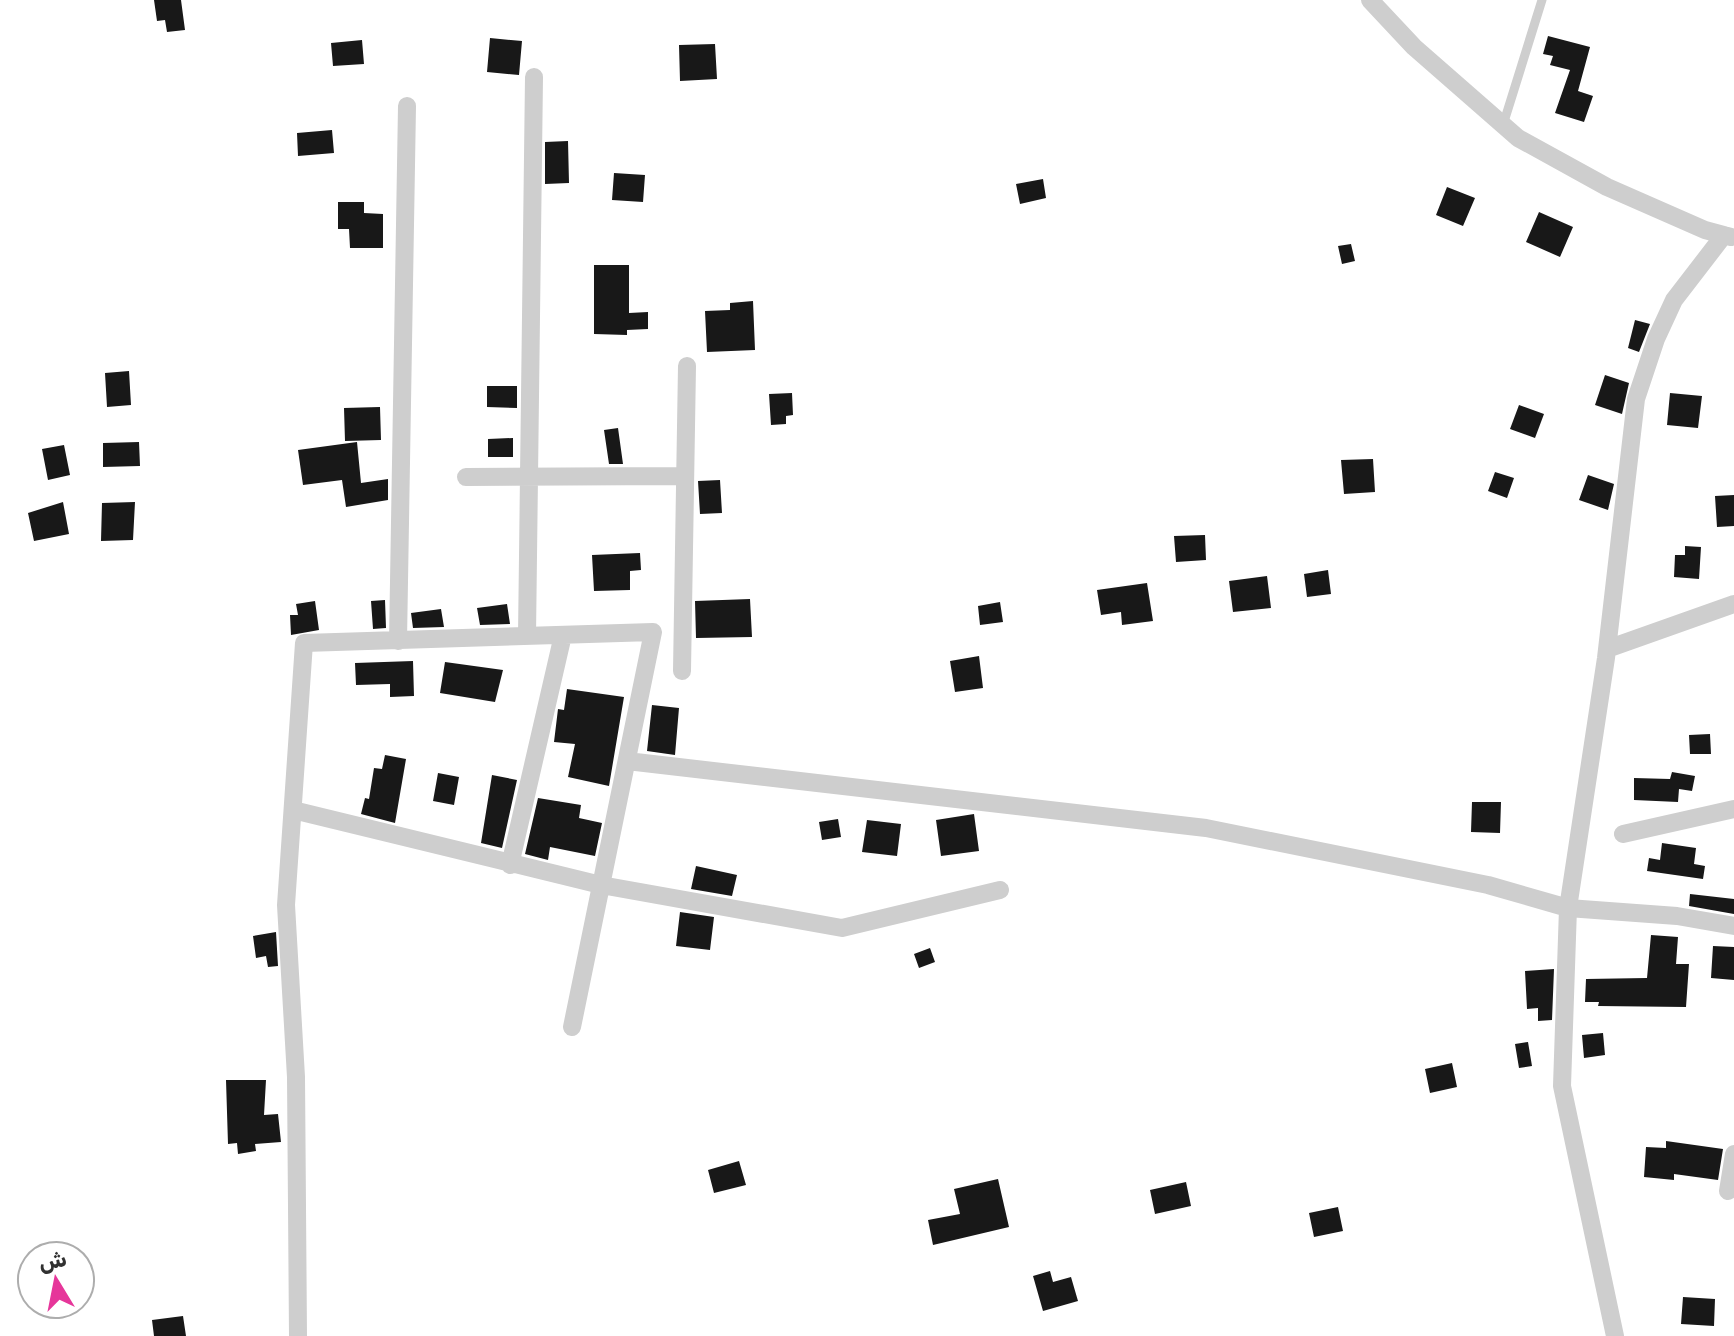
<svg xmlns="http://www.w3.org/2000/svg" width="1734" height="1336" font-family="Rubik,Vazirmatn,sans-serif">
<style>
.building{fill:#181818}
.lines{fill:none;stroke-linecap:round;stroke-linejoin:round}
.service{stroke:#cecece;stroke-width:9}
.minor{stroke:#cecece;stroke-width:18}
</style>
<rect width="100%" height="100%" fill="#fff"/>
<path class="building" d="M154,0H181L185,30L167,32L165,20L157,21Z
M1548,36L1590,47L1578,91L1593,96L1584,122L1555,113L1570,70L1550,65L1553,56L1543,54Z
M490,38L522,41L519,75L487,72Z
M362,40L364,64L333,66L331,43Z
M715,44L717,79L680,81L679,45Z
M332,130L334,153L298,156L297,133Z
M568,141L569,183L545,184V142Z
M614,173L645,175L643,202L612,200Z
M1043,179L1046,198L1020,204L1016,184Z
M1447,187L1475,198L1463,226L1436,215Z
M338,202H364V213L383,214V248H350L349,229H338Z
M1539,212L1573,227L1560,257L1526,242Z
M1351,244L1355,261L1342,264L1338,246Z
M594,265H629V313L648,312V329L627,330V335L594,334Z
M753,301L755,350L707,352L705,311L730,310V303Z
M1635,320L1650,324L1639,352L1628,348Z
M129,371L131,405L107,407L105,373Z
M1605,375L1629,383L1622,414L1595,405Z
M487,386H517V408L487,407Z
M792,393L793,415L786,416V424L771,425L769,394Z
M1670,393L1702,396L1698,428L1667,425Z
M1519,405L1544,414L1535,438L1510,429Z
M380,407L381,440L345,441L344,408Z
M618,428L623,464H609L604,430Z
M513,438V457H488V439Z
M139,442L140,466L103,467V443Z
M357,442L361,483L388,479V500L346,507L342,480L303,485L298,450Z
M64,445L70,475L48,480L42,449Z
M1373,459L1375,492L1344,494L1341,460Z
M1495,472L1514,478L1507,498L1488,491Z
M1588,475L1614,484L1608,510L1579,500Z
M720,480L722,513L700,514L698,481Z
M1734,495V526L1717,527L1715,496Z
M63,502L69,534L34,541L28,513Z
M135,502L133,540L101,541L102,503Z
M1205,535L1206,560L1176,562L1174,536Z
M1685,546L1701,547L1699,579L1674,577L1675,555H1685Z
M640,553L641,570L630,571V590L594,591L592,555Z
M1328,570L1331,594L1307,597L1304,574Z
M1267,576L1271,608L1233,612L1229,581Z
M1147,583L1153,621L1122,625L1121,612L1101,615L1097,590Z
M750,599L752,637L696,638L695,601Z
M385,600L386,628L373,629L371,601Z
M315,601L319,630L291,635L290,615H298L296,604Z
M1000,602L1003,622L980,625L978,606Z
M507,604L510,624L480,625L477,608Z
M441,609L444,627L413,628L411,613Z
M979,656L983,688L955,692L950,661Z
M413,661L414,696L390,697V684L356,685L355,663Z
M445,662L503,670L495,702L440,693Z
M567,689L624,697L609,786L568,777L575,744L554,742L558,709L564,710Z
M652,705L679,708L675,755L647,751Z
M1710,734L1711,754H1690L1689,735Z
M385,755L406,759L395,823L361,814L365,798L369,799L374,768L382,769Z
M1672,772L1695,776L1692,791L1679,789L1678,802L1634,800V778L1670,779Z
M438,773L459,777L454,805L433,801Z
M492,775L517,780L502,848L481,843Z
M538,798L581,805L579,818L602,823L595,856L550,847L548,860L525,854Z
M1472,802H1501L1500,833L1471,832Z
M974,814L979,851L941,856L936,820Z
M838,819L841,837L822,840L819,822Z
M867,820L901,824L897,856L862,852Z
M1662,843L1696,848L1694,864L1705,866L1703,879L1647,871L1649,858L1660,860Z
M696,866L737,875L732,896L691,889Z
M1690,894L1734,899V914L1689,906Z
M680,912L714,917L710,950L676,946Z
M276,932L278,966L268,967L266,956L256,958L253,936Z
M1651,935L1678,937L1676,964H1689L1686,1007L1598,1006L1599,1002H1585L1586,979L1647,978Z
M1713,946L1734,947V980L1711,978Z
M930,948L935,962L919,968L914,954Z
M1554,969L1552,1020L1538,1021V1008L1527,1009L1525,971Z
M1603,1033L1605,1055L1584,1058L1582,1035Z
M1528,1042L1532,1066L1519,1068L1515,1044Z
M1452,1063L1457,1087L1430,1093L1425,1069Z
M226,1080H266L264,1115L278,1114L281,1142L255,1144L256,1151L238,1154L237,1143L228,1144Z
M1666,1141L1723,1149L1718,1180L1674,1174V1180L1644,1177L1646,1147L1666,1148Z
M739,1161L746,1185L714,1193L708,1170Z
M998,1179L1009,1227L933,1245L928,1220L960,1214L954,1189Z
M1186,1182L1191,1206L1155,1214L1150,1190Z
M1338,1207L1343,1231L1314,1237L1309,1213Z
M1050,1271L1053,1282L1071,1277L1078,1301L1043,1311L1033,1276Z
M1683,1297L1715,1299L1714,1326L1681,1324Z
M183,1316L186,1336H154L152,1320Z"/>
<g class="lines">
<path class="service" d="M1503,125L1542,0"/>
<path class="minor" d="M1370,0L1414,47L1518,138L1607,187L1705,230L1731,237
M466,477L685,476
M527,636L534,77
M398,641L407,106
M1607,649L1734,604
M682,671L687,366
M627,761L1206,828L1488,885L1568,908L1677,916L1734,926
M293,810L601,885L842,928L1000,890
M1623,834L1734,809
M510,865L563,635
M1728,1191L1734,1154
M298,1336L296,1077L286,905L304,643L653,632L572,1027
M1615,1336L1562,1086L1568,908L1606,658L1636,399L1656,339L1674,300L1724,235"/>
</g>
<g transform="translate(56 1280) rotate(350)"><circle r="38" fill="#ffffff" stroke="#adadad" stroke-width="2"/>
<path d="M0-6L14 30L0 20L-14 30Z" fill="#e6369a"/>
<text y="-12" font-size="22" font-weight="bold" text-anchor="middle" fill="#313131">ش</text>
</g>
</svg>
